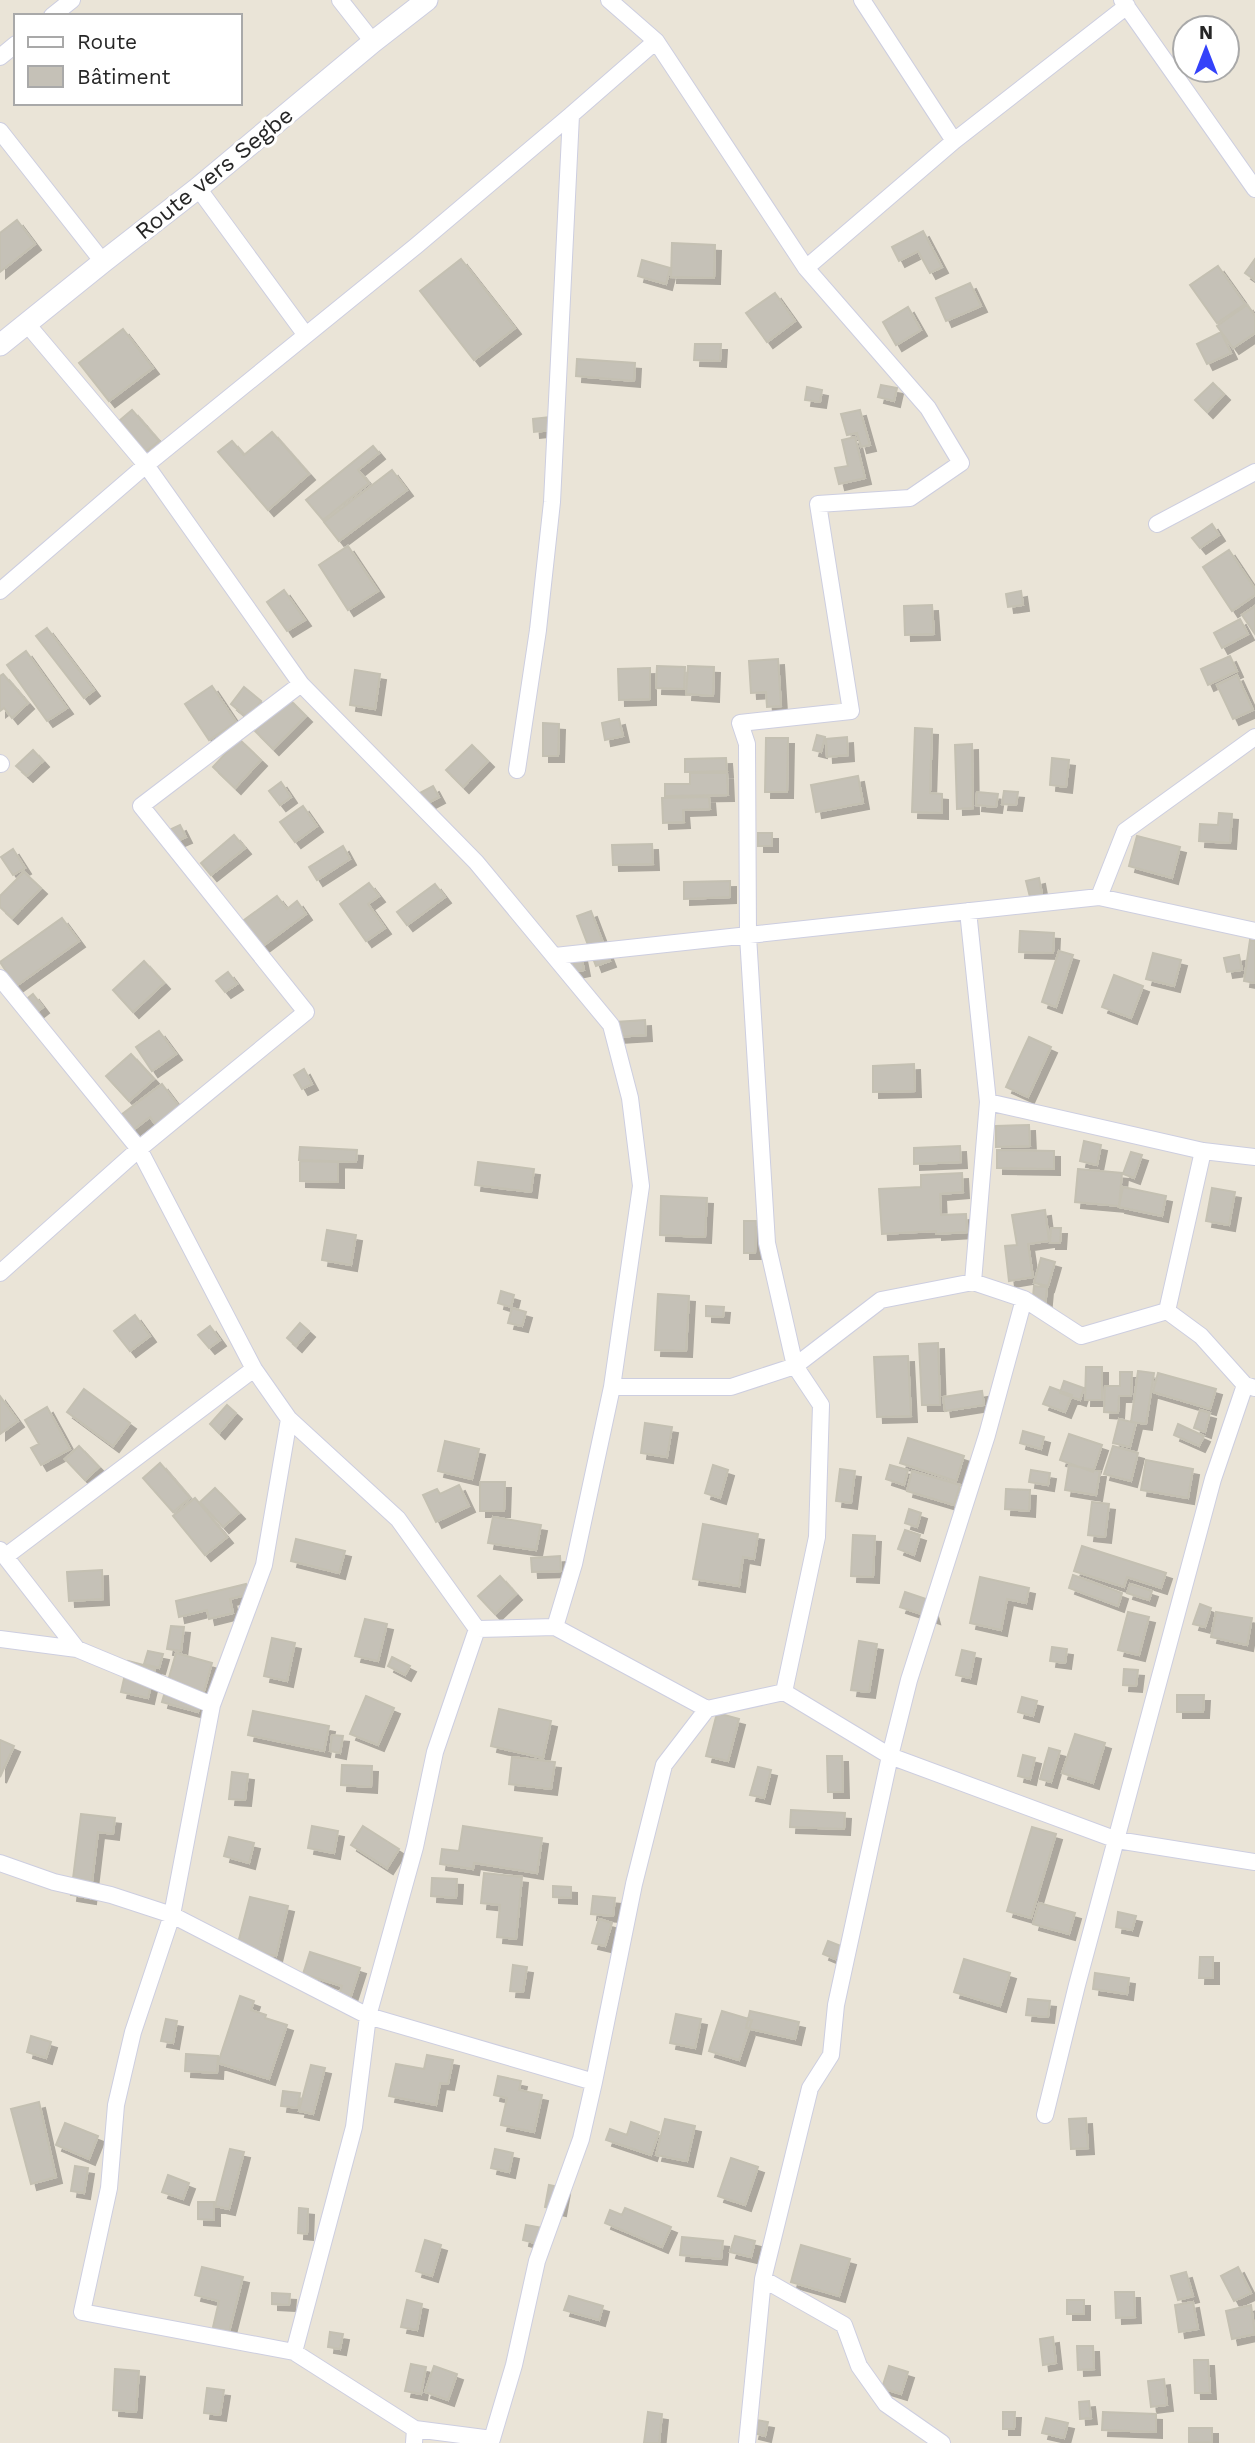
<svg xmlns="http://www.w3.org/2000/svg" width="1255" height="2443" font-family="'Work Sans',sans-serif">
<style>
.building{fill:#c5c1b7;stroke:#c4c0b2;stroke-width:2;filter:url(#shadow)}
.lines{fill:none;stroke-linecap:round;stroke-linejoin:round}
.street-casing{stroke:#cdcee0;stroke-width:18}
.secondary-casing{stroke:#cdcee0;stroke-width:23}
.street{stroke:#fff;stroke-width:16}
.secondary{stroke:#fff;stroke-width:21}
.labels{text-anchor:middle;stroke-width:6;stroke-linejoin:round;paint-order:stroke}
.street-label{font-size:23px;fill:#272727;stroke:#fff}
</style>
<defs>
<filter id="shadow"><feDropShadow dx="6" dy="6" stdDeviation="0" flood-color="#0004"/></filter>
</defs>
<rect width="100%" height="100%" fill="#eae4d7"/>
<path class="building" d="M17,220L35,244L0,272V233Z
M923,231L942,267L930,273L918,251L899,261L892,247Z
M672,243L715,245L714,278L671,277Z
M461,259L515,328L474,360L420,291Z
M1255,259V280L1245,273Z
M642,260L670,268L666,284L638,276Z
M1218,266L1245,304L1217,323L1190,285Z
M970,283L981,306L946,321L936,298Z
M775,293L795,321L767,342L746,313Z
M1247,305L1255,316V333L1233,348L1217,326Z
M908,307L921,330L896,345L883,322Z
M123,329L153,368L109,401L79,363Z
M1221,332L1231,353L1207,364L1197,344Z
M695,344H721L720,361L694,360Z
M577,359L635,363L634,381L576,376Z
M1213,383L1224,394L1207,412L1195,400Z
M881,385L897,388L894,401L878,397Z
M807,387L822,390L820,402L805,400Z
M132,410L159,441L139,457L113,426Z
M860,410L870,445L861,447L857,433L847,435L841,414Z
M550,417L551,430L534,432L533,419Z
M272,432L309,474L268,510L218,452L232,441L244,455Z
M855,437L865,478L839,484L835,468L848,466L842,440Z
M373,446L379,453L358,470L369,483L323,520L306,500Z
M392,470L407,490L339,541L324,522Z
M1212,524L1219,535L1200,548L1192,538Z
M348,546L378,591L348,610L319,565Z
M1229,550L1255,589V595L1232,611L1203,567Z
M284,590L305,620L287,631L267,602Z
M1021,591L1023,605L1008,607L1006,594Z
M932,605L934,634L905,635L904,606Z
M1255,606V634L1242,615Z
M1240,619L1248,634L1222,648L1214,633Z
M47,628L94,690L84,698L36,636Z
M26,651L67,708L47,721L7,665Z
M1230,656L1237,671L1208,685L1201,669Z
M778,659L781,706L767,707L766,692L751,693L749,661Z
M657,666L685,667L684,689L656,688Z
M688,666L714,667L713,696L686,694Z
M650,668V699L619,700L618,669Z
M355,670L380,674L375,709L350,705Z
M3,674L28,703L12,718L4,708L0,711V676Z
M1237,675L1253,710L1233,719L1217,685Z
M212,686L236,722L209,740L185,704Z
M244,687L261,701L248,718L231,704Z
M288,698L306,716L273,749L255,731Z
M619,719L623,736L605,740L602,723Z
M543,723L559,724L558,756H543Z
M915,728L932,729L930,793L942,794V813L912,812Z
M817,735L825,737L821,752L813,750Z
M847,737L848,755L827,757L826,739Z
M766,738H788L787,792H765Z
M239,739L261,760L235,788L213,767Z
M972,744L973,808L957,809L955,745Z
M472,745L488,761L463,787L446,770Z
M33,750L43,761L27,776L16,766Z
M726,758L727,771L685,772V759Z
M1052,758L1069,760L1066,787L1050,785Z
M690,773H727L728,795L665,796V784H690Z
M858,776L863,803L816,812L811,785Z
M281,782L291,797L280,805L269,791Z
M433,786L439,797L426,804L420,793Z
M1004,791L1018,792L1016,805L1002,804Z
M977,792L998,794L996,807L976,805Z
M709,797L710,809L683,810L684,822L663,823L662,798Z
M303,806L317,826L295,842L280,822Z
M1219,813L1232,814L1230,843L1199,841L1200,824L1218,825Z
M180,825L186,837L172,843L167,831Z
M758,833H772V846H758Z
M234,835L245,848L211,875L201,863Z
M1137,836L1180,847L1172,878L1129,866Z
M652,844L653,864L613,865L612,845Z
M343,846L350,859L317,880L309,867Z
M13,849L25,868L13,875L1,857Z
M24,872L41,888L12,918L0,907V896Z
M1039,878L1042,894L1030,897L1026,881Z
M730,881V897L684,899V882Z
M369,883L379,896L368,904L385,928L366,941L340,904Z
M435,884L445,897L407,925L397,912Z
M277,896L287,909L297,901L306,914L260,948L240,923Z
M591,911L610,961L596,966L577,916Z
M62,918L79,941L16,986L0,962Z
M1020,931L1054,933L1053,953L1019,952Z
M1250,940L1255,941V983L1244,981Z
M1059,951L1073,955L1056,1007L1042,1002Z
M1153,953L1181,960L1174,986L1146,979Z
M581,955L584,970L569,973L566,958Z
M1239,955L1242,970L1227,972L1224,958Z
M144,961L164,983L133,1012L113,990Z
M228,972L237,984L225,992L216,981Z
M1114,975L1143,986L1131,1018L1102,1007Z
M33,994L43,1007L28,1019L18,1006Z
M645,1020L646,1035L616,1037L615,1022Z
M159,1031L176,1054L152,1071L136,1047Z
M1029,1037L1051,1047L1028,1097L1006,1087Z
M131,1054L154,1079L129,1101L106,1076Z
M914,1064L915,1091L873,1092V1066Z
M304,1069L312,1084L302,1089L294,1075Z
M162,1084L180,1108L156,1125L150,1117L129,1133L117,1118Z
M1029,1125L1030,1146L996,1147V1126Z
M1084,1141L1101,1145L1097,1165L1080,1161Z
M960,1146L961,1162L914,1164V1148Z
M300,1147L357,1150L356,1162L299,1160Z
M997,1150L1054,1151V1169L997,1168Z
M1131,1152L1142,1155L1134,1178L1123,1174Z
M300,1161L338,1162V1182L300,1181Z
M478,1162L534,1169L531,1192L475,1185Z
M1078,1169L1122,1173L1119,1206L1075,1202Z
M962,1173L963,1192L940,1194L941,1215L966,1214L967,1232L936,1234V1231L882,1234L879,1189L921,1187V1175Z
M1123,1187L1166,1196L1162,1216L1119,1207Z
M1212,1188L1235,1192L1229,1225L1206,1221Z
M661,1196L707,1198L705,1237L660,1235Z
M1045,1210L1049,1241L1028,1244L1033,1277L1009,1281L1005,1246L1017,1245L1012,1215Z
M744,1221H756L755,1253H744Z
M1051,1228H1061L1060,1243H1050Z
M327,1230L356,1235L351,1265L322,1260Z
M1041,1258L1055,1262L1048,1286L1034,1283Z
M1034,1286L1047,1287L1045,1309L1032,1308Z
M501,1291L514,1295L511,1307L498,1303Z
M658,1294L689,1296L686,1351L655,1350Z
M706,1306L724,1307L723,1317L706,1316Z
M512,1308L526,1312L522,1326L508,1323Z
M135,1315L150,1336L130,1351L114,1331Z
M300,1323L309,1331L296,1346L287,1338Z
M210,1326L220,1340L209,1348L198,1335Z
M938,1343L940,1405H922L919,1344Z
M908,1356L911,1416L877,1417L874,1357Z
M1086,1367H1102V1400H1085Z
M1138,1371L1154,1373L1146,1424L1131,1422Z
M1120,1372H1132L1131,1396H1119L1118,1413L1104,1412L1105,1386H1120Z
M1158,1373L1216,1389L1210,1409L1153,1392Z
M1064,1381L1084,1388L1080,1400L1060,1393Z
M1050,1387L1072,1395L1065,1412L1043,1404Z
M84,1389L130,1423L113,1446L67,1412Z
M982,1391L984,1405L945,1411L943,1397Z
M0,1396L18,1421L0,1434Z
M227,1405L236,1413L219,1433L210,1424Z
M47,1407L70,1449L41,1465L31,1448L39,1444L25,1420Z
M1200,1410L1210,1413L1205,1432L1194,1428Z
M1119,1419L1136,1423L1130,1447L1113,1443Z
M645,1423L672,1427L667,1457L641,1453Z
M1178,1424L1204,1436L1199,1446L1174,1435Z
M1023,1431L1044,1437L1041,1449L1020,1443Z
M1069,1434L1102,1445L1093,1472L1060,1460Z
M908,1438L964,1456L956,1481L900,1463Z
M445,1441L479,1449L472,1479L438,1471Z
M79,1446L99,1467L85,1480L65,1459Z
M1113,1446L1138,1453L1131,1481L1104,1474Z
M1146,1460L1193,1469L1188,1498L1141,1490Z
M160,1463L190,1498L173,1512L143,1478Z
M713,1465L728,1470L720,1498L705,1493Z
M890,1465L908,1470L904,1485L886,1479Z
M1069,1465L1100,1471L1096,1495L1065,1490Z
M840,1469L855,1471L851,1503L836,1501Z
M1031,1470L1050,1473L1048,1485L1029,1482Z
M912,1471L960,1485L954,1505L907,1491Z
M480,1482H505L504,1511H480Z
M459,1485L469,1506L436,1522L423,1495L437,1489L440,1494Z
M215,1488L239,1513L223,1527L200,1502Z
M1006,1489L1030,1490L1029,1511L1005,1509Z
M195,1498L227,1537L205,1555L173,1516Z
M1092,1502L1109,1504L1105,1537L1088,1535Z
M909,1509L921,1513L917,1527L905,1523Z
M493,1517L541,1525L536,1550L488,1543Z
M703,1524L758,1534L754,1559L743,1557L739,1586L693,1579Z
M905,1530L920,1535L914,1555L898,1549Z
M853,1535L875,1536L873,1577L851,1576Z
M296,1539L345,1551L339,1573L291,1561Z
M1082,1546L1166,1573L1161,1588L1127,1577L1124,1587L1074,1571Z
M560,1556L561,1571L532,1572L531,1558Z
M102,1570L103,1599L69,1601L67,1572Z
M1073,1575L1122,1593L1118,1606L1069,1588Z
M500,1576L516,1594L495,1614L478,1596Z
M980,1577L1029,1588L1026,1603L1007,1599L1001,1630L970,1623Z
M246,1584L249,1594L230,1599L233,1613L209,1619L207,1610L179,1617L176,1601Z
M1130,1584L1152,1591L1149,1600L1127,1593Z
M905,1592L929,1600L934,1618L900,1607Z
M1200,1604L1211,1608L1205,1627L1193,1624Z
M1128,1612L1149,1617L1139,1655L1118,1650Z
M1216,1612L1252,1618L1247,1645L1211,1637Z
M365,1619L387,1624L378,1661L355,1656Z
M171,1626L184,1627L181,1651L167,1649Z
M272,1638L295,1643L287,1681L264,1676Z
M859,1641L877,1644L869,1692L851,1690Z
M1052,1647L1067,1649L1065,1663L1050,1661Z
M962,1650L975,1653L970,1678L956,1675Z
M148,1651L163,1654L159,1668L144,1664Z
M176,1653L212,1663L198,1712L162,1702Z
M392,1657L410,1666L405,1675L388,1666Z
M128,1661L155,1668L148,1698L121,1692Z
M1124,1669L1138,1670L1136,1686L1123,1685Z
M1177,1695H1204L1203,1712H1177Z
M366,1696L394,1708L378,1745L350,1734Z
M1022,1697L1037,1701L1033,1716L1018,1712Z
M499,1709L551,1721L543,1758L491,1746Z
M253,1711L329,1726L324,1751L248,1735Z
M717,1713L739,1719L728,1761L706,1756Z
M1075,1734L1105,1743L1093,1783L1062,1773Z
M332,1735L343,1736L340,1753L330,1751Z
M0,1740L14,1746L0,1777Z
M1049,1748L1060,1751L1051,1782L1040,1779Z
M1023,1755L1035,1758L1030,1779L1018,1776Z
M827,1756H842L843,1792H828Z
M512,1757L555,1762L551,1789L509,1784Z
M342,1765L372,1766L371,1787L341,1785Z
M758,1767L771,1770L764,1798L750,1795Z
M232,1772L248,1774L245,1800L229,1799Z
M791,1810L845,1813L844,1829L790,1827Z
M81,1814L115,1818L113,1834L98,1832L90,1898L71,1895Z
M312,1826L338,1831L334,1853L308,1848Z
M363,1826L399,1849L387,1868L351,1845Z
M463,1826L542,1838L537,1873L474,1863L473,1869L440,1864L442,1849L459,1851Z
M1032,1827L1056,1834L1031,1918L1007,1911Z
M229,1837L254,1843L249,1863L224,1856Z
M484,1873L522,1877L516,1939L497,1937L500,1905L481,1903Z
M432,1878L457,1879L456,1898L431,1896Z
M553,1886L571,1887V1898L553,1897Z
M593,1896L615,1898L613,1916L591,1914Z
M250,1897L288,1906L276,1956L237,1947Z
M1039,1903L1075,1913L1069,1934L1033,1924Z
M1118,1912L1136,1916L1132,1930L1116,1927Z
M599,1919L612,1923L605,1946L592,1943Z
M828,1941L841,1946L835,1959L823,1954Z
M310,1952L360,1968L350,1999L339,1995L342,1986L303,1974Z
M1200,1957H1213V1978H1199Z
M964,1959L1010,1973L1000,2006L954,1992Z
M513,1965L527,1967L523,1992L510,1991Z
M1095,1973L1129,1978L1127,1994L1093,1989Z
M240,1996L254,2001L251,2010L266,2015L265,2018L287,2025L269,2079L218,2063Z
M1028,1999L1050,2001L1048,2017L1026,2015Z
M722,2011L752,2020L739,2060L709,2051Z
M750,2011L799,2022L795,2039L746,2028Z
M676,2014L701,2019L695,2048L670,2043Z
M166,2019L177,2021L173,2043L161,2041Z
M31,2036L51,2042L46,2058L27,2052Z
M186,2054L218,2056L217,2073L185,2071Z
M427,2055L453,2060L448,2084L440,2083L436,2105L389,2096L396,2064L424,2069Z
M311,2065L325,2068L313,2114L299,2111Z
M498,2076L521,2081L519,2090L542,2095L534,2132L501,2125L507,2098L494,2095Z
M283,2091L300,2093L298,2108L281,2106Z
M39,2102L56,2177L31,2184L11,2109Z
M1086,2118L1088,2148L1071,2149L1069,2119Z
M665,2119L695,2126L687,2161L656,2155Z
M631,2122L659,2132L651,2155L606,2140L610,2129L627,2135Z
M65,2123L98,2136L89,2159L56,2145Z
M230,2149L244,2152L229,2209L215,2206Z
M495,2149L513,2153L509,2172L491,2168Z
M731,2158L758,2167L745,2205L718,2196Z
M75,2166L88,2168L84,2193L71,2191Z
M168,2175L189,2183L183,2199L162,2192Z
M549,2185L564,2188L560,2210L545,2207Z
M198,2202H214V2220L198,2219Z
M299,2208L308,2209L307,2234L298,2233Z
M625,2208L671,2227L662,2247L605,2223L610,2210L622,2215Z
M526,2225L543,2228L539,2244L523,2240Z
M735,2236L755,2241L751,2257L730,2252Z
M682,2237L723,2241L721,2259L680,2255Z
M425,2240L441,2245L432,2276L416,2271Z
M801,2245L850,2259L839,2296L791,2282Z
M202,2267L243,2277L227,2340L211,2336L219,2301L195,2295Z
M1238,2267L1251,2293L1234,2301L1221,2276Z
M1186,2272L1193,2296L1178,2300L1171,2276Z
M1115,2292H1134L1135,2317L1116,2318Z
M272,2293L290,2294L289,2305L272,2304Z
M569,2296L603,2306L599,2320L564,2310Z
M407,2300L422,2304L417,2330L401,2327Z
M1067,2300H1084V2314H1067Z
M1193,2302L1198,2329L1179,2332L1175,2305Z
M1251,2305L1255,2334L1232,2339L1226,2311Z
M330,2332L343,2334L340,2349L328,2347Z
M1053,2337L1056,2363L1043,2365L1040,2339Z
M1077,2346H1093L1094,2369L1078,2370Z
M1194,2360H1208L1210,2393H1195Z
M411,2364L426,2367L421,2394L405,2391Z
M434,2366L457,2374L448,2400L425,2392Z
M889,2366L908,2372L901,2394L882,2388Z
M115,2369L139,2371L136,2412L113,2410Z
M1164,2379L1167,2405L1151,2407L1148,2381Z
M207,2388L224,2390L220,2415L204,2413Z
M1089,2401L1091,2418L1080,2419L1079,2402Z
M648,2412L662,2414L659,2443H644Z
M1003,2412H1015L1014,2429H1003Z
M1103,2412L1156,2414V2432L1102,2430Z
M1046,2418L1068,2423L1064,2438L1042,2433Z
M756,2420L768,2422L765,2436L753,2433Z
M1189,2428H1212V2442L1189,2443Z"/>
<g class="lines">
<g class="street-casing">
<path id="street" d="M340,0L373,42
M609,0L656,41L806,268L928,408L961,463L910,498L818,504L851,711L740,723L747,744L748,936L767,1243L795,1366L821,1405L817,1537L784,1692
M1122,0L1255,189
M52,16L72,0
M0,57L16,44
M0,131L103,262
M954,141L1127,6
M198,188L305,334
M806,268L954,141L862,0
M27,324L146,465L301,684L476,862L611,1025L630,1098L641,1186L612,1387
M1157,524L1255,472
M0,591L146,465L416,246L571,115
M0,763L1,764
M517,770L538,630L552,502L571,115L656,41
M1099,897L1125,831L1255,737
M968,911L988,1102L973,1282
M555,956L1099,897L1255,931
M0,978L139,1149L254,1369L289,1419L398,1519L477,1629L435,1752L415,1847L368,2016L354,2127L294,2352
M988,1102L1203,1151L1255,1157
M0,1273L139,1149L306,1012L141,806L301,684
M1167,1311L1203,1151
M289,1419L264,1565L212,1705L172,1915L133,2032L116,2105L109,2188L82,2312L294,2352L415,2429
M0,1550L77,1649
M6,1556L254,1369
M555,1627L707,1709
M477,1629L555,1627L574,1564L612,1387H731L795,1366L881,1300L973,1282L1024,1299L1081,1336L1167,1311L1201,1336L1245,1385L1255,1388
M0,1639L77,1649L212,1705
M0,1863L54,1882L111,1895L172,1915L368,2016L594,2082L581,2139L537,2261L514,2365L492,2439L415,2429L414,2443
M594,2082L634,1884L664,1765L707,1709L784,1692L890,1756L1117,1840L1255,1862
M1045,2115L1077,1985L1213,1479L1245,1385
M763,2279L844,2325L859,2366L886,2404L942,2443
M747,2443L763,2279L810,2088L831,2055L836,2005L890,1756L909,1680L987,1435L1024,1299"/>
</g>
<g class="secondary-casing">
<path id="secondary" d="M0,345L103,262L198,188L373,42L427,0"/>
</g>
<use href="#street" class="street"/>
<use href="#secondary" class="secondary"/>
</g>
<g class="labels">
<g class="street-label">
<text transform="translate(214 173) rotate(-39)" y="8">Route vers Segbe</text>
</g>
</g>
<rect x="14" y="14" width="228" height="91" fill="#ffffff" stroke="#a9a9a9" stroke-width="2"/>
<rect x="28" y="37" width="35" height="10" fill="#ffffff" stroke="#a9a9a9" stroke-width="2"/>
<text x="77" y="49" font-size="21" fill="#272727">Route</text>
<rect x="28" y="66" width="35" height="21" fill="#c5c1b7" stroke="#a9a9a9" stroke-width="2"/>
<text x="77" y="84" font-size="21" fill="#272727">Bâtiment</text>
<g transform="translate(1206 49)"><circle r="33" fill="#ffffff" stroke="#a9a9a9" stroke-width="2"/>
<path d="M0-5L12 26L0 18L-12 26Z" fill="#3442fa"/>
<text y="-10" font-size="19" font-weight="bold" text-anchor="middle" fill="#272727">N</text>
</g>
</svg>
